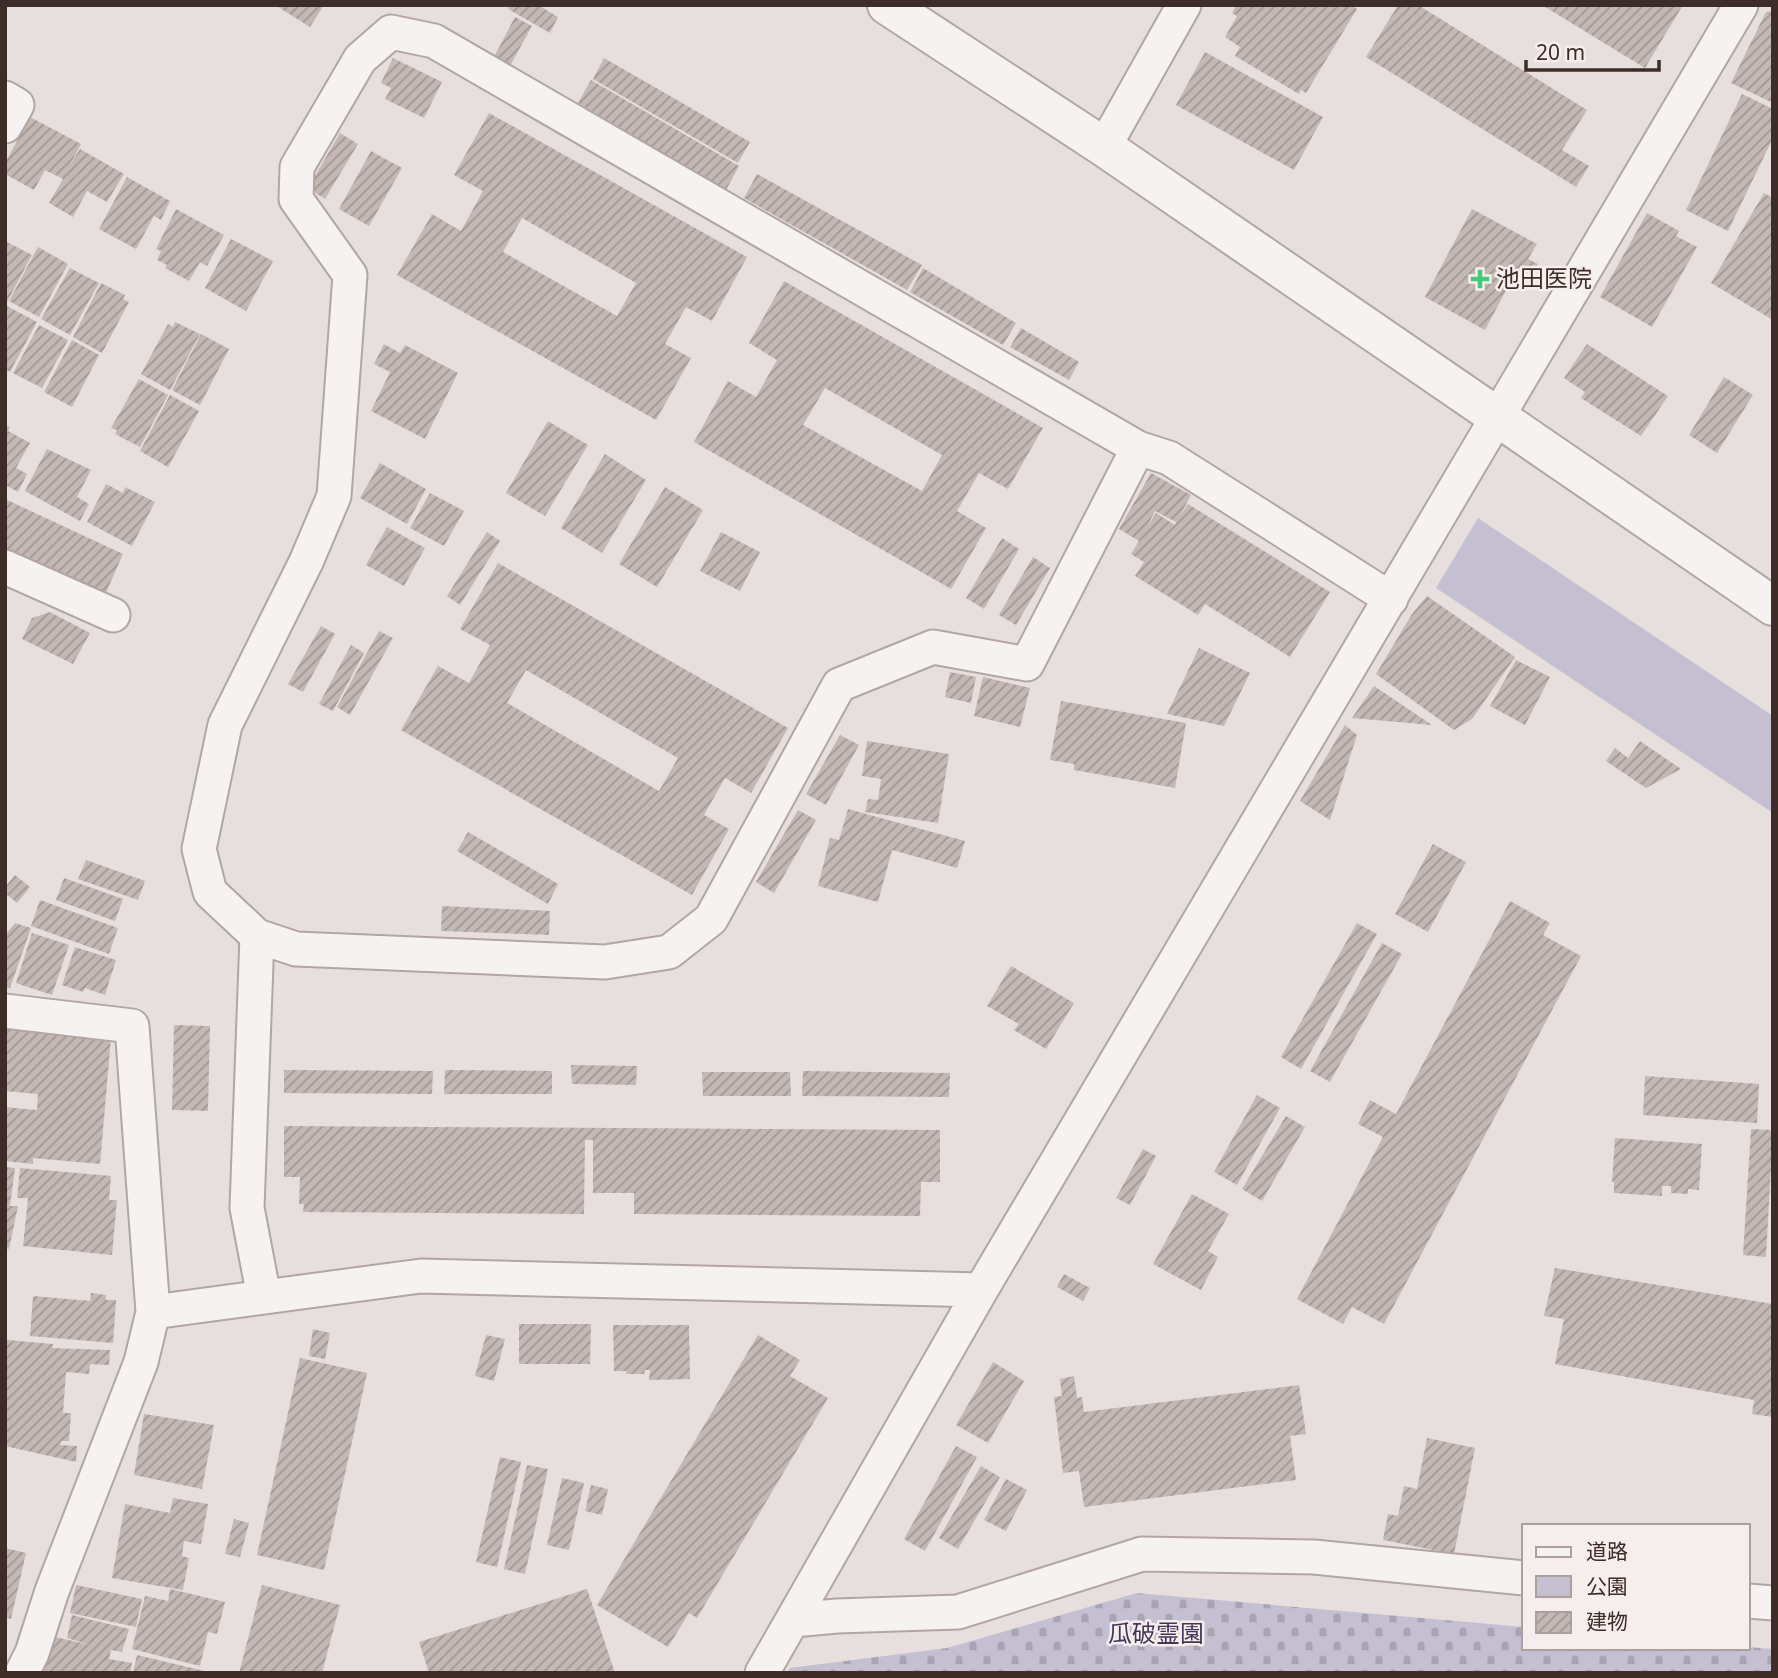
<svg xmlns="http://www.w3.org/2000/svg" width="1778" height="1678" font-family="'Noto Sans','Noto Sans JP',sans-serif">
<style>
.green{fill:#c4bfd1}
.cemetery{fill:url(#cemetery-stones)}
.building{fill:url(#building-hatch);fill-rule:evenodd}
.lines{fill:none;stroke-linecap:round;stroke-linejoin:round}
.minor-casing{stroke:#b1a6a4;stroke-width:37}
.tertiary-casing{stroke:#b1a6a4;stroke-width:42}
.minor{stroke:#f6f2f1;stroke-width:33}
.tertiary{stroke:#f6f2f1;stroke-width:38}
.poi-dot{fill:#45ca79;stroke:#f5eeed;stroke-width:2.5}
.labels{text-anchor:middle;stroke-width:5;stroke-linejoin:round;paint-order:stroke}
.poi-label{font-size:24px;fill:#3e2c28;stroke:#f5eeed;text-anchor:start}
.park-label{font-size:24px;fill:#423559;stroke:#f5eeed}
</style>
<defs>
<pattern id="cemetery-stones" width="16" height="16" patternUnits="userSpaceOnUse" patternTransform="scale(1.75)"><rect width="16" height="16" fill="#c4bfd1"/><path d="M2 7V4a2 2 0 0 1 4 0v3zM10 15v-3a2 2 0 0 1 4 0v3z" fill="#a9a4b3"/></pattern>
<pattern id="building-hatch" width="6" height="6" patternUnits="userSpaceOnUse" patternTransform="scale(1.75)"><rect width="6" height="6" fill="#c4b8b5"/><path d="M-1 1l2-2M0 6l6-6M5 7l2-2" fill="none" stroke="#a19693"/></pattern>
</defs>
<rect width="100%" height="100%" fill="#e7dfde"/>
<path class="green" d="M1478,518L1773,716V813L1436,588Z"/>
<path class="cemetery" d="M1137,1593L1524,1627V1648L1748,1647L1773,1649V1673H787L790,1668L947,1648Z"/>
<path class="building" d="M275,5H324L310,27Z
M510,5H538L558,17L550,33L508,9Z
M1236,5H1352L1357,9L1306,93L1301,90L1299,94L1235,56L1240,47L1225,37L1237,16L1232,13Z
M1398,5H1418L1587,110L1562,150L1589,166L1576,187L1366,57Z
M1542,5H1683L1645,68Z
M1773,11V103L1731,83L1766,12Z
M515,17L532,26L510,66L494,57Z
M1205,52L1323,117L1294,170L1176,105Z
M393,58L442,82L424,118L385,99L391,88L381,83Z
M604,58L750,142L738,163L593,79Z
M591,80L739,166L726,190L578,103Z
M1742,94L1773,109V138L1728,231L1686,210Z
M489,113L747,257L712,321L686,307L665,344L691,358L656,420L397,275L432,214L461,231L483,191L454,175ZM522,218L636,283L617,316L503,252Z
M30,117L81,144L70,165L80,149L124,174L107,202L87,191L73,217L49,203L63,179L45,170L34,190L5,174V163Z
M340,133L358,144L325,199L308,188Z
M371,151L402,168L369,226L339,209Z
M757,174L922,265L907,290L744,198Z
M127,177L170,201L161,220L154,216L136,249L99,229Z
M1764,193L1773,198V320L1711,283Z
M176,209L224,235L207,266L200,262L189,281L165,268L167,265L157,260L161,251L156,249Z
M1472,209L1537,244L1528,259L1538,264L1532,275L1518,268L1485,330L1425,297Z
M1647,213L1679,231L1676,236L1697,247L1652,327L1600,297Z
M231,239L273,261L246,311L205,288Z
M5,241L32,255L5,306Z
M38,247L68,264L39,317L9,301Z
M70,268L99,283L70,335L41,319Z
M923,268L1016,323L1003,345L910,292Z
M784,281L1043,428L1008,489L979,473L957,511L986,528L951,589L694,442L728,381L756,397L777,360L749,343ZM825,388L942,455L922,491L803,425Z
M101,283L125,295L123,299L129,302L102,353L73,337Z
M7,306L37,322L10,372L5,369Z
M175,322L200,334L170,390L141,374L168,324L173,327Z
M39,325L68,340L42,388L13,373Z
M1021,328L1079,362L1069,380L1010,347Z
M201,334L229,349L200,405L172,390Z
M72,340L99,355L72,407L44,392Z
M384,344L400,353L405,345L458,373L425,439L371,411L390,372L374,364Z
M1587,344L1668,396L1641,436L1581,398L1585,392L1564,378Z
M1724,377L1753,395L1717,453L1689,435Z
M139,379L168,395L140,447L115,434L117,430L111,428Z
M170,395L199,411L168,467L140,451Z
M548,421L588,445L545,516L506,493Z
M5,425L10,427L8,431L30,443L16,468L27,474L18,492L5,485Z
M47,449L91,470L77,497L89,504L80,521L25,491Z
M605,454L646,480L602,553L561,528Z
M380,463L426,489L407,524L360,498Z
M1151,473L1191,495L1180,516L1188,504L1330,592L1290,657L1205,604L1198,615L1135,576L1144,562L1131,554L1139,541L1119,529ZM1155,511L1176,522L1175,525L1156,513L1147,527Z
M106,484L123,493L125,487L155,502L132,546L87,522Z
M665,487L703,510L657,587L619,564Z
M430,493L464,511L444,546L410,528Z
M5,499L123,554L105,595L5,559Z
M387,527L425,548L404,586L366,565Z
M487,532L500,541L460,605L447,596Z
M721,532L760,552L740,591L700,571Z
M1002,538L1019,549L984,609L966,598Z
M1033,557L1050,568L1016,625L999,615Z
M498,563L788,728L751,793L725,778L704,815L729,829L692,895L401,730L438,666L469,683L490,645L460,629ZM526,670L678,758L659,791L507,703Z
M1427,596L1515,657L1472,719L1454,730L1376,674L1412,614Z
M50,612L90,633L73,664L22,639L32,618Z
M321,626L335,634L303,692L288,684Z
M379,631L393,638L350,715L337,707Z
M351,645L364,653L333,711L319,704Z
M1199,648L1250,673L1224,726L1167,714Z
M1516,660L1550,677L1525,725L1490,706Z
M950,672L976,677L971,703L945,697Z
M983,677L1030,688L1020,727L974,716Z
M1374,686L1432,725L1352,718Z
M1061,701L1186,723L1175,788L1074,770V764L1050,760Z
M1345,725L1357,735L1330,820L1300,801Z
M840,735L859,745L826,805L806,794Z
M867,741L949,754L938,823L865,812L868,799L878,800L881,779L862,776Z
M1640,741L1681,769L1646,788L1606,761L1615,748L1628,758Z
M848,809L965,841L957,868L892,850L878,902L818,886L830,838L839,840Z
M798,810L816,820L774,893L756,882Z
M468,832L558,884L548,904L457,851Z
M1433,844L1466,862L1428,932L1395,914Z
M86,860L145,881L138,900L78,879Z
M15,875L30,887L17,903L5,893V887Z
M64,878L123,899L115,921L56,900Z
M40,900L118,928L109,954L31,926Z
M1510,901L1550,923L1543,935L1581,956L1384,1324L1352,1307L1343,1324L1297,1299L1383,1137L1358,1124L1370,1100L1396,1114Z
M442,906L550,911L549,935L441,931Z
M15,923L31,928L10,988L5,987V935Z
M1357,923L1377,934L1301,1069L1281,1057Z
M32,933L69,945L52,995L16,983Z
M1382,943L1402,954L1330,1082L1310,1071Z
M75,947L116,960L105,995L85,988L83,992L62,985Z
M1011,966L1074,1003L1046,1049L1014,1030L1019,1024L987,1006Z
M5,1018L112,1026L100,1164L33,1158V1164L5,1161V1107L37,1110L38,1094L5,1091Z
M174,1025L210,1026L208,1111L172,1110Z
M571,1065L637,1066L636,1085L572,1084Z
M284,1070L433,1071L432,1094L284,1093Z
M445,1070L552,1071V1094H444Z
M803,1071L950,1073L949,1097L802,1096Z
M702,1072H790L791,1096H703Z
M1645,1076L1759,1084L1757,1123L1643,1115Z
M1257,1095L1280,1108L1237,1185L1214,1172Z
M1286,1116L1305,1127L1262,1201L1242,1189Z
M284,1126L940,1130V1182H921L920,1216L634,1214V1193H593V1140H585L584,1214L303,1212L304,1204H299L300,1177H284Z
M1751,1129L1773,1130L1766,1257L1743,1255Z
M1615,1138L1702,1144L1699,1190L1688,1189V1194L1671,1193V1186H1662V1196L1614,1193V1182H1612Z
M1143,1149L1156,1156L1130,1205L1116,1198Z
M5,1167L15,1168L10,1206H18L9,1249L5,1248Z
M20,1168L111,1176L109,1200H117L112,1255L23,1246L28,1198H17Z
M1192,1194L1229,1214L1208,1251L1218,1257L1201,1290L1153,1264Z
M1555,1268L1773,1304V1417L1752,1414L1754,1400L1555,1364L1564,1319L1544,1316Z
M1064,1274L1090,1288L1083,1301L1057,1287Z
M91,1293L106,1295V1300H116L113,1343L30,1336L33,1296L90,1301Z
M519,1324H591L590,1364H519Z
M613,1325H689L690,1379L649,1380L650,1370H645L644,1374H626L627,1371H614Z
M313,1329L330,1333L325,1359L309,1356Z
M486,1335L505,1339L494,1381L475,1376Z
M758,1335L800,1360L790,1376L828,1398L697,1618L689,1613L668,1647L597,1605Z
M7,1340L53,1344L52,1348L110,1350L109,1365L90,1364L89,1374L66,1372L63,1413H71L69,1441H61L60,1445L77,1446L76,1462L5,1446Z
M300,1358L367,1373L324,1570L257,1555Z
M993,1362L1024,1381L988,1443L956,1425Z
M1074,1376L1077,1398L1082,1397L1084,1412L1299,1385L1306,1434L1290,1436L1296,1480L1084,1507L1079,1471L1063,1473L1054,1397L1062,1396L1060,1379Z
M144,1414L214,1425L202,1489L134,1475Z
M1427,1438L1475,1448L1454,1554L1383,1540L1388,1514L1398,1516L1404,1486L1417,1489Z
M956,1446L977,1457L925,1551L904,1539Z
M500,1457L521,1462L497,1567L476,1562Z
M527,1465L548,1469L525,1574L504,1569Z
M981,1466L1000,1477L958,1549L939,1538Z
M562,1478L584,1483L569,1550L547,1545Z
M1006,1479L1027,1490L1006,1531L984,1520Z
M591,1485L608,1489L602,1515L585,1511Z
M173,1498L208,1504L201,1544L184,1541L182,1556L189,1558L183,1590L112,1578L125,1504L170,1513Z
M234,1519L249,1523L240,1557L225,1554Z
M5,1548L26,1553L11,1619L5,1617Z
M76,1585L142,1599L136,1627L70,1613Z
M262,1585L340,1605L322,1673H239Z
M170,1589L225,1602L217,1634L208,1632L200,1666L132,1649L145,1596L168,1601Z
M587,1589L615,1673H429L419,1642Z
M72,1615L129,1629L122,1652L111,1650L109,1659L132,1663L130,1673H38L47,1635L90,1645L67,1638Z
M137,1655L209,1672V1673H133Z"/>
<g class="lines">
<g class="minor-casing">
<path id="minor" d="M5,98L17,105L5,126
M1104,147L1184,5
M1138,448L1027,664L933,647L839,685L711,919L669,952L605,962L296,949L257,936L210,892L199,849L225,725L306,562L334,496L350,275L296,199L297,167L360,59L391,32L434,41L1138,448L1169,458L1391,599
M5,567L113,615
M257,936L247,1208L264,1297
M5,1011L132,1026L153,1312L141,1362L52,1591L32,1653L22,1673
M153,1312L421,1276L981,1290
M1748,1601L1773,1603
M793,1620L837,1616L958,1612L1142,1554L1314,1557L1524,1578
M762,1673L981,1290L1741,5"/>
</g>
<g class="tertiary-casing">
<path id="tertiary" d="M887,5L1104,147L1773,606"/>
</g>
<use href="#minor" class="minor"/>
<use href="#tertiary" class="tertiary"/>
</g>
<path class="poi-dot" d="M1476.5 268.5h7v7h7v7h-7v7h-7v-7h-7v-7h7z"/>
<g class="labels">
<g class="poi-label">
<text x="1496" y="287">池田医院</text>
</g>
<g class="park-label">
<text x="1156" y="1642">瓜破霊園</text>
</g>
</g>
<rect width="1778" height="1678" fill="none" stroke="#3e2c28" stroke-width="14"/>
<rect x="1522" y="1524" width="228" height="126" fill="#f5eeed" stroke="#aca09e" stroke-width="2"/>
<rect x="1536" y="1547" width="35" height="10" fill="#f6f2f1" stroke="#aca09e" stroke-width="2"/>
<text x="1586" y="1559" font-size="21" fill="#3e2c28">道路</text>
<rect x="1536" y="1576" width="35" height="21" fill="#c4bfd1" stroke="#aca09e" stroke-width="2"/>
<text x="1586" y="1594" font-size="21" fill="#3e2c28">公園</text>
<rect x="1536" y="1612" width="35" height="21" fill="url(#building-hatch)" stroke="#aca09e" stroke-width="2"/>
<text x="1586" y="1629" font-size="21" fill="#3e2c28">建物</text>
<path d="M1526 60v10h133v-10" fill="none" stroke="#3e2c28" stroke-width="3.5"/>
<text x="1536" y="60" font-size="21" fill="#3e2c28" stroke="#f5eeed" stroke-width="5" paint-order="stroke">20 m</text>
</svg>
